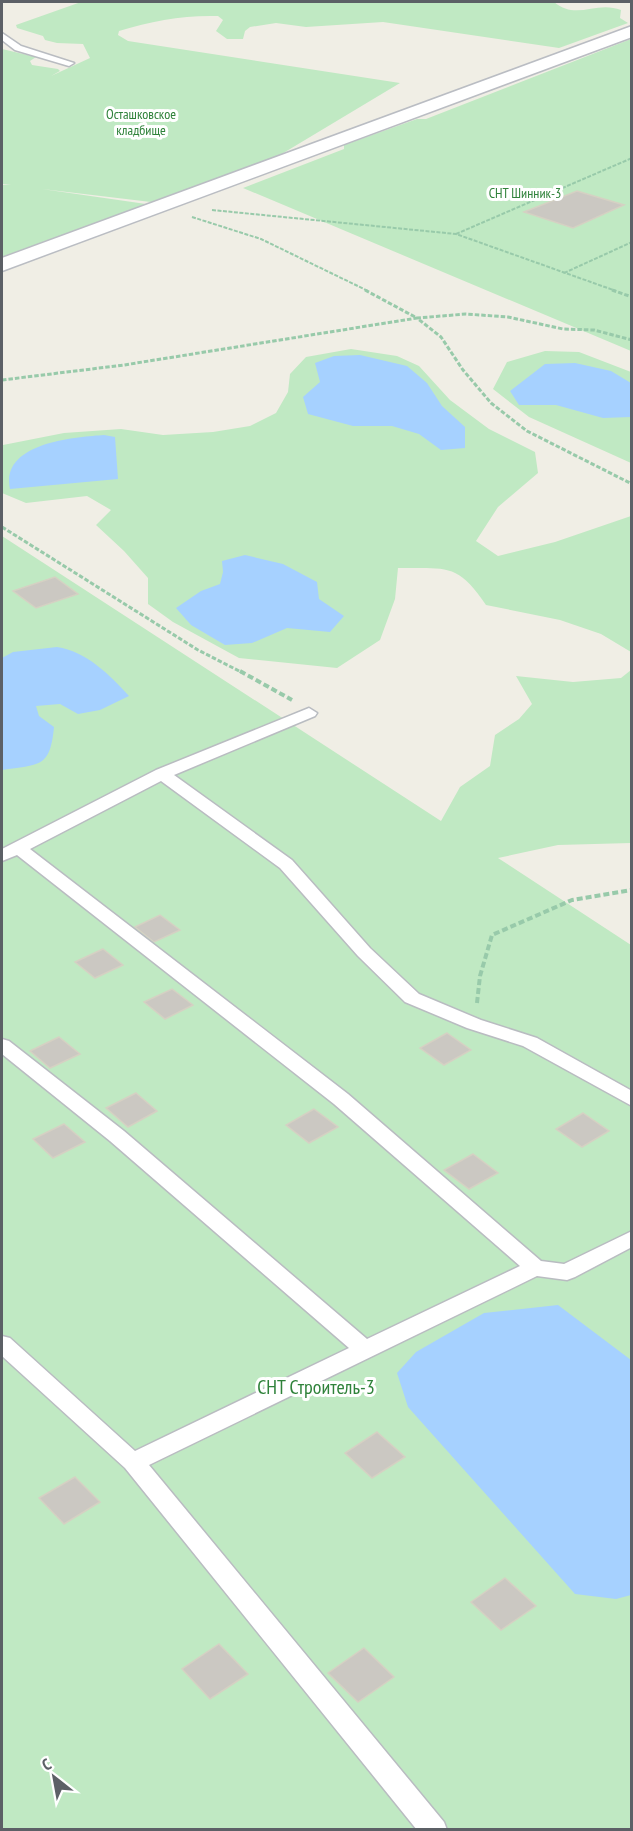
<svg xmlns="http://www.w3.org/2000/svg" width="633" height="1831" font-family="'PT Sans Narrow',sans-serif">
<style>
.green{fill:#c0e9c3}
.water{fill:#a6d1ff}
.building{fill:#cbc8c2;stroke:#d5d1c3;stroke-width:1.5}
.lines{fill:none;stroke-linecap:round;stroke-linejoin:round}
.lane-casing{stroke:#b9bcc1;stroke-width:3}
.secondary-casing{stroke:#babdc3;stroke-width:3}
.path-far2{stroke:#98caaa;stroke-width:2;stroke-dasharray:4 1.5;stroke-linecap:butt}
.path-far1{stroke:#98caaa;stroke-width:3;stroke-dasharray:4.5 2;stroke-linecap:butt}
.path{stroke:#98caaa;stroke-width:4;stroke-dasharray:6 3;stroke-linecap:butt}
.lane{fill:#fff;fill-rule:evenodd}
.secondary{fill:#fff;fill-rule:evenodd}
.labels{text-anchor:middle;stroke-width:6;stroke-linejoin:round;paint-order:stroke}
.far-park-label{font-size:14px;fill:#2f823a;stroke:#fff}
.near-park-label{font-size:20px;fill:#2f823a;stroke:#fff}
</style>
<rect width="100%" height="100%" fill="#f0eee5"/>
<path class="green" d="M81,2H554C577,21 596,0 621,10L620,18L628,23L559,48L383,22L306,27L276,23L250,27L245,31L243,39H227L216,31L223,20L218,16C183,15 152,21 119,31L118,35L128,41L400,83L280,155L151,202L42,189L146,204L2,257V185H11L2,184V49L36,57L30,61L32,65L58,69L60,71L51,76L90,58L83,44L57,43L45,40L43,36L17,28L16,25Z
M631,39V351L243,188L344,149V145L417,119H426Z
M351,349L397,356L419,366L450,400L489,429L535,452L538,473L498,507L476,541L498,556L555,542L631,516V652L601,634L560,620L486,605C457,562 446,569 398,568L395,599L380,640L337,668L239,658L173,622L148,604V578L124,551L96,525L111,510L87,496L26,503L2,493V446L3,445L64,433L121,429L163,435L213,432L250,426L276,413L288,392L290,374L306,357Z
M545,351L579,352L631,372V463L529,417L493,389L507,362Z
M2,536L441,821L460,787L490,766L495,735L519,719L532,704L516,676L573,682L621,678L631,670V843L558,845L498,858L631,945V1829H2Z"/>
<path class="water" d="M360,355L407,366L427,383L442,406L465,427V448L441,450L419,434L392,426H353L308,414L303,397L320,382L315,363L334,356Z
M575,363L611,371L631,383V417L603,418L556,405H519L510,391L545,364Z
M104,435L115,437L118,479L10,489C0,442 77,437 104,435Z
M245,555L283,564L317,582L319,599L344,616L330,632L287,628L252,643L225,645L191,625L176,608L201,591L220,584L223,572L222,561Z
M57,647C86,651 110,675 129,696L100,710L78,714L60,704L36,706L39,716L54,727C50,769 39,764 2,770V658L13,652Z
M558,1305L631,1360V1595L616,1599L575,1594L408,1407L397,1373L416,1352L484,1313Z"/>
<path class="building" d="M577,191L624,205L573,228L524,212Z
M55,577L78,594L36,608L13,591Z
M160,915L180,930L154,942L135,927Z
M103,949L123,965L95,978L75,962Z
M172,989L193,1005L165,1019L144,1002Z
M447,1033L471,1050L444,1065L420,1048Z
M59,1037L80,1054L50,1068L30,1051Z
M136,1093L157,1111L128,1127L106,1108Z
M314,1109L338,1127L309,1143L286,1125Z
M583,1113L609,1131L582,1147L556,1129Z
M64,1124L85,1142L53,1158L33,1139Z
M473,1154L498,1173L469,1189L444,1170Z
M377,1432L405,1457L372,1478L345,1453Z
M75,1477L100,1502L64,1524L39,1498Z
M505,1578L536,1606L501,1630L471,1602Z
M219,1644L248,1674L210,1699L182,1669Z
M364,1648L394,1677L358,1702L328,1673Z"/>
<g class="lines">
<g class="lane-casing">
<path id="lane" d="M2,33L21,46L74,63L69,66L15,50L2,40Z
M309,708L317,713L315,716L174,775L292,860L370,948L419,994L481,1020L537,1038L632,1091V1106L523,1046L467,1028L405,1002L358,956L280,868L161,781L30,849L348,1094L541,1261L564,1264L632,1231V1247L575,1277L567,1280L537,1276L149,1465L444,1822L447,1830H417L125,1468L2,1356V1336L10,1338L135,1451L349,1348L110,1141L2,1054V1039L9,1041L124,1131L367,1339L520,1266L334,1104L17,855L2,861V849L156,770Z"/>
</g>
<g class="secondary-casing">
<path id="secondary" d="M632,26V37L2,271V258Z"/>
</g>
<path class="path-far2" d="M212,210L456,234L616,291
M192,217L261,239L368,291
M456,234L632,158
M564,273L632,242"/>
<path class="path-far1" d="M365,290L417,318L466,314L508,317L563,329L594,330L632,340
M612,290L632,297
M2,380L124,365L417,318L441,337L463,370L491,403L527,431L632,484
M2,527L198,650L243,673"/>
<path class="path" d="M240,671L292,700
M477,1003L480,976L492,935L572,900L632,890"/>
<use href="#lane" class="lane"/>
<use href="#secondary" class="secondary"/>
</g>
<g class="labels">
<g class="far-park-label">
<text x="141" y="119">Осташковское<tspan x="141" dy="16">кладбище</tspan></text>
<text x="525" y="198">СНТ Шинник-3</text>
</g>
<g class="near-park-label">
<text x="316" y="1394">СНТ Строитель-3</text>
</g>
</g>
<rect width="633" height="1831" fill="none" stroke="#5c6066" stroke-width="6"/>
<g transform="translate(54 1777) rotate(329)" stroke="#ffffff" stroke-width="4.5" paint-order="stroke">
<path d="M0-4.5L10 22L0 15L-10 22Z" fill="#5c6066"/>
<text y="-9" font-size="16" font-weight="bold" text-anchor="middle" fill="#5c6066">С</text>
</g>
</svg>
